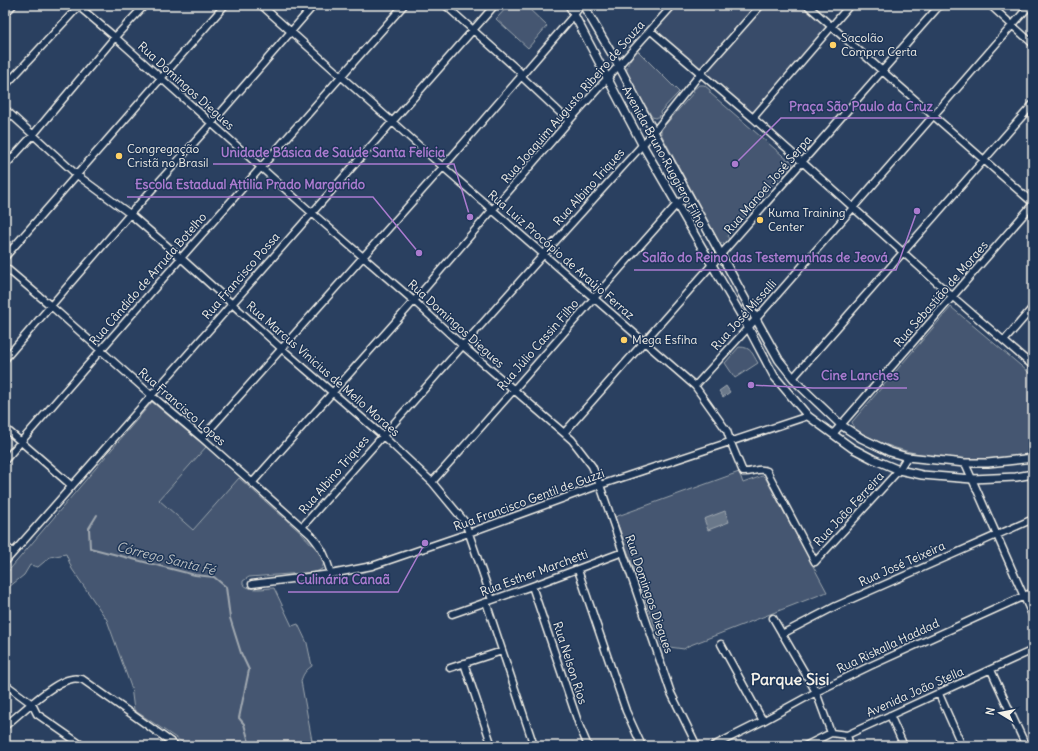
<svg xmlns="http://www.w3.org/2000/svg" width="1038" height="751" font-family="Delius,sans-serif">
<style>
.built{fill:#374c69}
.green{fill:#445771;stroke:#9ca4ac}
.water{fill:#6a788a;stroke:#a1a8b0}
.lines{fill:none;stroke-linecap:round;stroke-linejoin:round}
.stream{stroke:#a1a8b0;stroke-width:2}
.minor-casing{stroke:#f4f1e8;stroke-width:9}
.major-casing{stroke:#f4f1e8;stroke-width:10}
.minor{stroke:#1d3557;stroke-width:6}
.major{stroke:#1d3557;stroke-width:7}
.poi-dot{fill:#ffd166;stroke:#1d3557;stroke-width:1.5}
.labels{text-anchor:middle;stroke-width:3;stroke-linejoin:round;paint-order:stroke}
.poi-label{font-size:12px;fill:#f4f1e8;stroke:#1d3557;text-anchor:start}
.street-label{font-size:12px;fill:#f4f1e8;stroke:#1d3557}
.water-label{font-size:13px;font-style:italic;fill:#bdc1c2;stroke:#1d3557}
.district-label{font-size:16px;font-weight:bold;fill:#f4f1e8;stroke:#1d3557}
.leader{fill:none;stroke:#ab7bcf;stroke-width:1.5}
.callout-dot{fill:#ab7bcf;stroke:#1d3557;stroke-width:1.5}
.callout-label{font-size:13px;text-anchor:middle;font-weight:bold;fill:#ab7bcf;stroke:#1d3557;stroke-width:3;stroke-linejoin:round;paint-order:stroke}
</style>
<rect width="100%" height="100%" fill="#2a4060"/>
<filter id="ink" filterUnits="userSpaceOnUse"><feTurbulence type="fractalNoise" baseFrequency=".025" numOctaves="2"/><feDisplacementMap in="SourceGraphic" scale="8" xChannelSelector="R" yChannelSelector="G"/><feConvolveMatrix kernelMatrix="1 2 1 2 8 2 1 2 1" color-interpolation-filters="sRGB"/></filter>
<g filter="url(#ink)">
<path class="built" d="M678,5H757L702,66L697,67L695,66L659,34V28L661,24Z
M765,5H802L824,25L825,30L752,113L708,76L707,73L709,67Z
M206,447L239,478L193,530L159,500Z"/>
<path class="green" d="M509,5H525L547,26L528,48L496,19Z
M637,50L679,92L660,112L661,115L656,118L652,117L627,74C625,64 632,57 637,50Z
M699,85H704L710,90V93L789,161V159L793,163L792,169L786,177L782,174L727,236L730,240L724,244L719,242L661,134V130L663,124H666L694,92L693,90Z
M951,307L1033,376V453C982,464 913,461 867,436C860,432 853,430 852,422Z
M739,347C752,347 752,354 758,363L735,378L725,363Z
M152,402L206,447L159,500L193,530L239,478L301,533L319,552L324,562L322,569L316,572L249,577L243,581V584C250,592 264,588 274,588L292,626L298,624L307,643L312,666C306,670 303,674 301,681L313,746H188L134,710L131,687L107,620L72,569L66,554L50,557L38,567L30,565L24,575L9,587L5,585V575Z
M739,472L743,483L762,476L765,477L827,592L688,646L684,649L662,646L615,517Z"/>
<path class="water" d="M726,386L730,392L723,397L719,391Z
M725,511L729,522L708,530L704,519Z"/>
<g class="lines">
<path class="stream" d="M97,515L89,528L90,548L195,575L214,577L226,587L230,618L241,653L249,670L239,718L244,724L250,746"/>
<g class="minor-casing">
<path id="minor" d="M77,5L115,37L312,213L414,301L463,346L564,433L572,440L592,466L600,485L671,693L697,746
M261,5L443,167L695,386L727,431L731,443L743,472C752,473 759,467 767,471L815,562L899,470L907,457
M445,5L519,71L521,76L569,121
M807,5L1033,203
M990,5L1033,44
M5,14L13,5
M651,31L753,118L953,297L1033,366
M5,86L80,5
M5,109L77,175L130,214L181,258L282,349L383,436L432,482L465,522L492,600
M753,118L850,5
M5,166L33,135L115,37L145,5
M5,257L225,5
M5,267L51,306L151,395L202,438L311,535C323,549 326,557 331,574
M1004,341L1033,307
M5,359L130,214L211,124L314,5
M793,378L1033,104
M695,386L756,319L1030,5
M5,428L72,486
M564,433L940,5
M833,434L1033,204
M202,438L443,167L574,15L581,5
M5,460L181,258L404,5
M965,463L1033,617
M432,482C515,390 595,296 677,204L689,196
M252,483L414,301L569,121L673,5
M302,527L544,254L654,132L700,74L761,5
M5,546L13,552
M5,562L495,5
M578,570L626,711L642,746
M252,584L331,574L372,566L463,535L600,485L808,416
M532,586L579,725L588,746
M486,602L534,746
M452,614L532,586L623,552
M773,618L816,692L831,733
M782,634L836,606L1033,519
M721,644L763,721
M464,663L492,746
M450,668L502,651
M991,670L1026,746
M5,684L32,704L37,714L83,746
M939,694L962,746
M890,715L904,746
M5,726C20,714 54,681 72,679C75,678 79,679 82,679L174,744
M847,735L850,746
M713,746L763,721L816,692L870,666L1033,592
M805,746L831,733L847,735L1033,650"/>
</g>
<g class="major-casing">
<path id="major" d="M569,5L642,144L748,327L774,376L808,416L852,448L873,459L899,470L922,475L972,479L1016,477L1033,474
M583,5L619,66L654,132L689,196L756,319L779,360L798,384L841,425L861,438L890,452L907,457L965,463H988L1033,458"/>
</g>
<use href="#minor" class="minor"/>
<use href="#major" class="major"/>
</g>
</g>
<g class="poi-dot">
<circle cx="833" cy="45" r="4"/>
<circle cx="119" cy="156" r="4"/>
<circle cx="760" cy="220" r="4"/>
<circle cx="624" cy="340" r="4"/>
</g>
<g class="labels">
<g class="poi-label">
<text x="841" y="42">Sacolão<tspan x="841" dy="14">Compra Certa</tspan></text>
<text x="127" y="153">Congregação<tspan x="127" dy="14">Cristã no Brasil</tspan></text>
<text x="768" y="217">Kuma Training<tspan x="768" dy="14">Center</tspan></text>
<text x="632" y="344">Mega Esfiha</text>
</g>
<g class="street-label">
<text transform="translate(186 86) rotate(42)" y="4">Rua Domingos Diegues</text>
<text transform="translate(573 102) rotate(-49)" y="4">Rua Joaquim Augusto Ribeiro de Souza</text>
<text transform="translate(664 157) rotate(61)" y="4">Avenida Bruno Ruggiero Filho</text>
<text transform="translate(768 185) rotate(-49)" y="4">Rua Manoel José Serpa</text>
<text transform="translate(589 187) rotate(-48)" y="4">Rua Albino Triques</text>
<text transform="translate(561 255) rotate(41)" y="4">Rua Luiz Procópio de Araújo Ferraz</text>
<text transform="translate(241 276) rotate(-49)" y="4">Rua Francisco Possa</text>
<text transform="translate(148 279) rotate(-49)" y="4">Rua Cândido de Arruda Botelho</text>
<text transform="translate(941 294) rotate(-49)" y="4">Rua Sebastião de Moraes</text>
<text transform="translate(744 315) rotate(-48)" y="4">Rua José Missalli</text>
<text transform="translate(456 324) rotate(42)" y="4">Rua Domingos Diegues</text>
<text transform="translate(538 345) rotate(-49)" y="4">Rua Júlio Cassin Filho</text>
<text transform="translate(323 369) rotate(41)" y="4">Rua Marcus Vinicius de Mello Moraes</text>
<text transform="translate(182 407) rotate(41)" y="4">Rua Francisco Lopes</text>
<text transform="translate(334 475) rotate(-49)" y="4">Rua Albino Triques</text>
<text transform="translate(529 500) rotate(-20)" y="4">Rua Francisco Gentil de Guzzi</text>
<text transform="translate(849 509) rotate(-47)" y="4">Rua João Ferreira</text>
<text transform="translate(902 564) rotate(-24)" y="4">Rua José Teixeira</text>
<text transform="translate(534 573) rotate(-20)" y="4">Rua Esther Marchetti</text>
<text transform="translate(649 594) rotate(71)" y="4">Rua Domingos Diegues</text>
<text transform="translate(888 646) rotate(-25)" y="4">Rua Riskalla Haddad</text>
<text transform="translate(570 663) rotate(72)" y="4">Rua Nelson Rios</text>
<text transform="translate(915 692) rotate(-24)" y="4">Avenida João Stella</text>
</g>
<g class="water-label">
<text transform="translate(166 558) rotate(14)" y="5">Córrego Santa Fé</text>
</g>
<g class="district-label">
<text x="790" y="685">Parque Sisi</text>
</g>
</g>
<path class="leader" d="M735 164L781 118H941M470 217L454 164H213M419 253L373 197H127M917 211L896 270H634M751 385L813 388H907M425 543L398 592H288"/>
<g class="callout-dot">
<circle cx="735" cy="164" r="4"/>
<circle cx="470" cy="217" r="4"/>
<circle cx="419" cy="253" r="4"/>
<circle cx="917" cy="211" r="4"/>
<circle cx="751" cy="385" r="4"/>
<circle cx="425" cy="543" r="4"/>
</g>
<g class="callout-label">
<text x="861" y="111">Praça São Paulo da Cruz</text>
<text x="333" y="157">Unidade Básica de Saúde Santa Felícia</text>
<text x="250" y="189">Escola Estadual Attilia Prado Margarido</text>
<text x="765" y="262">Salão do Reino das Testemunhas de Jeová</text>
<text x="860" y="380">Cine Lanches</text>
<text x="343" y="584">Culinária Canaã</text>
</g>
<rect width="1038" height="751" fill="none" stroke="#1d3557" stroke-width="20"/>
<rect x="10" y="10" width="1018" height="731" fill="none" stroke="#f4f1e8" stroke-width="1.5" filter="url(#ink)"/>
<g transform="translate(1000 713) rotate(280)" stroke="#1d3557" stroke-width="3" paint-order="stroke">
<path d="M0-3L7 15L0 10L-7 15Z" fill="#f4f1e8"/>
<text y="-6" font-size="11" font-weight="bold" text-anchor="middle" fill="#f4f1e8">N</text>
</g>
</svg>
